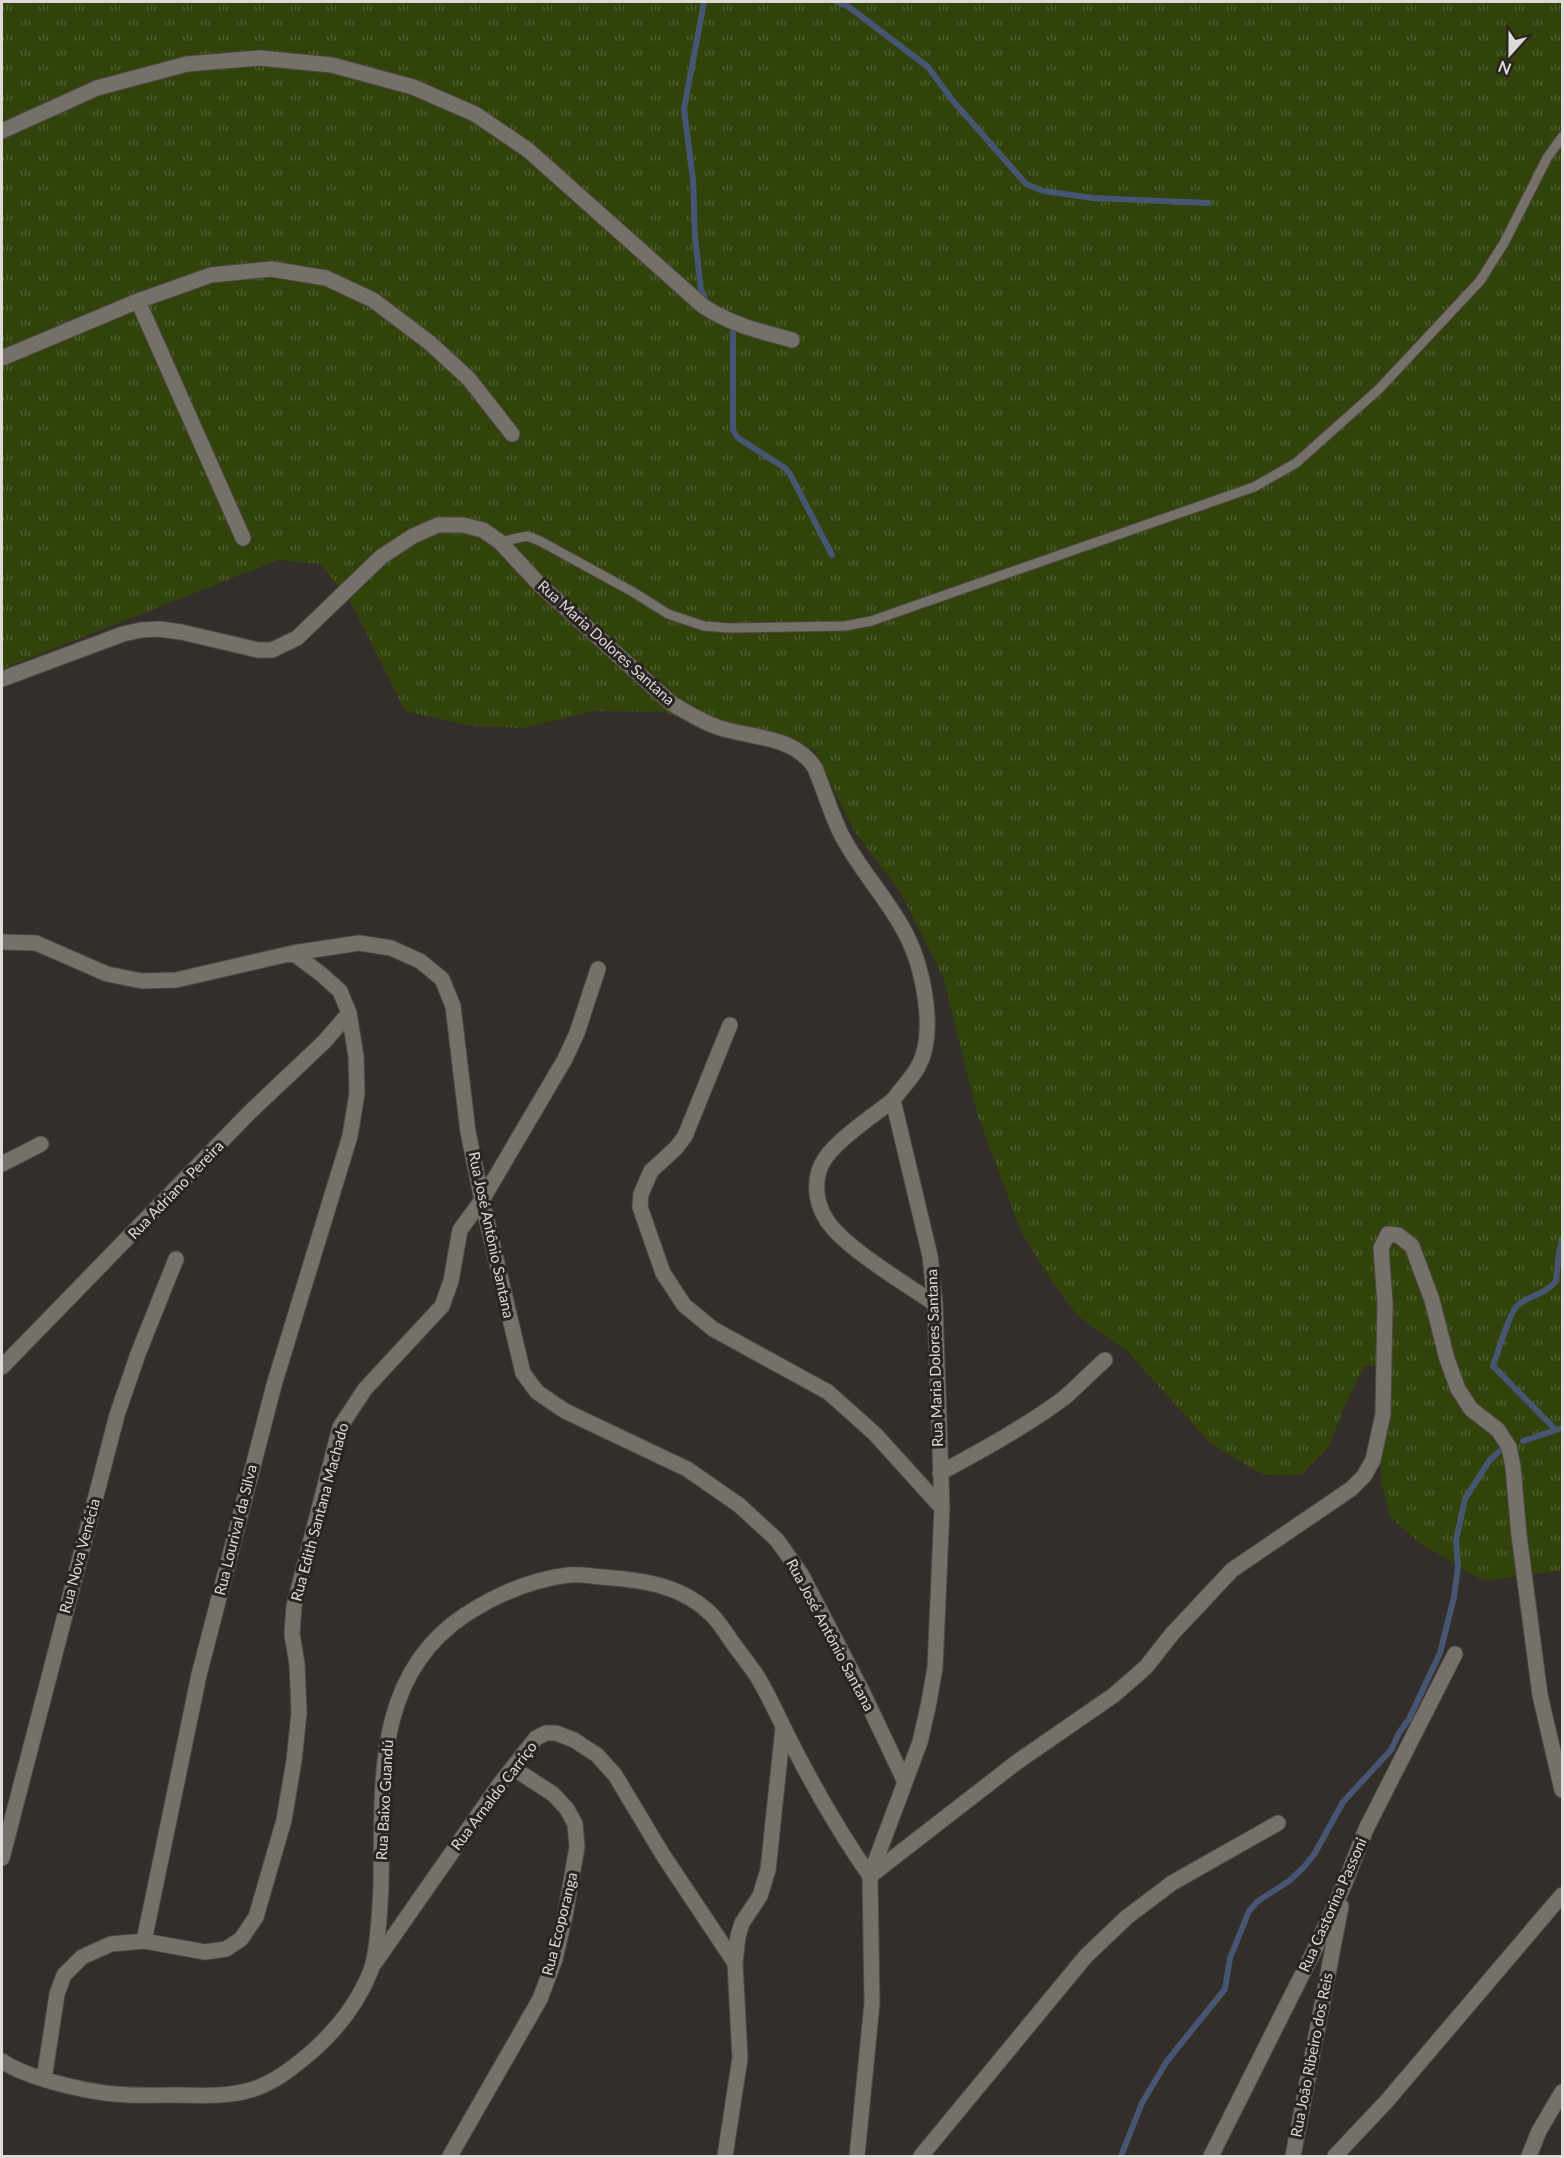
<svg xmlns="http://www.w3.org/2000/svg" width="1564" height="2158" font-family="Lato,sans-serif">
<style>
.grass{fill:url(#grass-tufts)}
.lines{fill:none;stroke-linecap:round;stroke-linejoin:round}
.stream{stroke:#465572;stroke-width:6}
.lane-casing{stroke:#4e4945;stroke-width:11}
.street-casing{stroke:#4e4945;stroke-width:17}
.lane{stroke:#76706a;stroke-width:9}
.street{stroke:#76706a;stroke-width:15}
.labels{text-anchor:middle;stroke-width:6;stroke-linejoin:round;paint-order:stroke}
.street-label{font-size:15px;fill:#dedad7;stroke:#292420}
</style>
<defs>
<pattern id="grass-tufts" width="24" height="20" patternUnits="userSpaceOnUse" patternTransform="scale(1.5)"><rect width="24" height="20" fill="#31420b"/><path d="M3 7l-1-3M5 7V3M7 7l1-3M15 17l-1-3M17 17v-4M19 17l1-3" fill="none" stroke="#4e5d2e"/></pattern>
</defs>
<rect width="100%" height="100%" fill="#332e29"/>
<path class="grass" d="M2,2H1562V1570L1483,1581L1420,1543L1390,1517L1381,1480L1379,1366H1364L1345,1405L1328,1448L1301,1475H1264L1211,1444L1127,1351L1078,1316L1052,1282L1021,1232L977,1113L943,976L899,890L853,829L814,749L715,731L664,712L593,711L523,728L471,726L405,711L350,601L320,564L278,560L2,669Z"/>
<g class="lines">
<path class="stream" d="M704,2L684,109L693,180L695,237L701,290L707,303
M837,2L849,7L928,67L953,101L1026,184L1044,191L1093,198L1209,203
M733,332V430L738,438L785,468L790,474L832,555
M1556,1430L1493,1366C1497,1355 1510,1311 1517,1306C1529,1295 1545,1295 1556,1281L1559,1253L1562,1241
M1523,1441L1562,1428
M1121,2156L1142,2103L1167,2061L1225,1989L1230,1958L1249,1911L1258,1901L1289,1881L1304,1867L1315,1853L1343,1802L1391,1750L1399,1733L1409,1719L1440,1653L1454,1597L1458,1567L1456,1540L1465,1499L1489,1461L1503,1448"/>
<g class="lane-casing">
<path id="lane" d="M500,542L527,536L540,541L633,592L668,614L704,626L729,628L845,626L871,621L894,613L1254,487L1296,463L1379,389L1480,281L1504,243L1547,158L1562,137"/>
</g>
<g class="street-casing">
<path id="street" d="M2,131L97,88L187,64L260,58L332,65L413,87L475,114L528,150L703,306C732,325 759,331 792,340
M138,301L243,538
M2,358L138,301L211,275L271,269L326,278L373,300L430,343L469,379L512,434
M2,679L123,634L141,630L159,629L181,632L258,650H272L297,638L381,557L413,536L438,525H463L483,530L500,542L539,584L671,703C686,712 702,722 720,728C752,738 795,736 815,768C824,790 831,814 842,836C859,868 884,895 902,927C922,961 938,1031 918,1067C911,1079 901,1089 893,1100L930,1256L935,1304L942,1508L935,1668L928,1707L920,1742L870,1876L872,2003L857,2156
M2,942L36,943L107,974L142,981L176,980L293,953L359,943L391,948L420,961L442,979L453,1006L468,1132L482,1200L523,1373L537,1392L565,1411L687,1469L739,1505L777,1540L801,1574L862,1691L905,1782
M730,1025L685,1136L676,1148L651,1171L641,1194L640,1207L663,1273L684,1305L713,1329L828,1392L875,1434L942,1508
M893,1100C873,1116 841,1137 826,1157C813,1175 814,1200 826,1219C843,1247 906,1284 935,1304
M2,1164L41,1144
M2,1367L251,1111L325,1041L349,1013
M940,1473C982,1450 1025,1427 1064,1398C1078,1386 1091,1372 1105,1360
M2,1858L117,1415L138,1354L176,1259
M144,1941L199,1675L274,1385L350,1136L357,1093L356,1056L349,1013L340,991L321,974L293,953
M374,1964L499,1785L536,1738L546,1733H556L574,1740L597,1755L615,1775L663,1855L735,1963
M2,2061C27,2078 83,2091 114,2094C135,2096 156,2095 177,2095C244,2097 264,2094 316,2048C340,2026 359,2001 371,1970C378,1952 380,1907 381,1887C383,1788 371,1677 465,1615C497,1594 530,1580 568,1575C579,1574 591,1576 602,1577C643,1580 681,1585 711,1614C719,1622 726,1633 732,1642C740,1653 749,1664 757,1676C771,1699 782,1726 795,1750C817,1793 842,1836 870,1876L1017,1762L1114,1695L1146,1667L1172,1634L1232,1570L1351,1489L1364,1476L1373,1460L1383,1414L1385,1303L1381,1248L1388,1234L1398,1235L1412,1246L1432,1300L1447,1359L1458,1389L1471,1409L1498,1430L1509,1447L1513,1467L1519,1535L1540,1695L1562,1790
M44,2079L57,1994L64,1975L82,1957L111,1944L144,1941L205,1952L226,1949L241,1939L256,1917L284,1820L294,1761L299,1713L297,1664L292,1634L294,1606L340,1427L365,1389L442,1306L451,1281L460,1230L482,1200L565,1059L577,1033L598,969
M450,2156L540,1999L555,1959L565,1916L577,1847L575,1824L567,1809L553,1794L513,1768
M725,2156L740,2058L735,1963L738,1936L742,1923L760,1896L768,1870L783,1728
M921,2156L1086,1956L1127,1917L1172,1883L1278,1823
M1211,2156L1314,1951L1345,1883L1366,1829L1455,1654
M1293,2156L1341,1906
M1335,2156L1386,2102L1562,1895
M1529,2156L1539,2131L1562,2092"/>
</g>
<use href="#lane" class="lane"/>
<use href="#street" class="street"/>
</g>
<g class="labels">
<g class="street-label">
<text transform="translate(606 643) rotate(42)" y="5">Rua Maria Dolores Santana</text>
<text transform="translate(176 1190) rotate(-46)" y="5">Rua Adriano Pereira</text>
<text transform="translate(491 1235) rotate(78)" y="5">Rua José Antônio Santana</text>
<text transform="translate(935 1358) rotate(-92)" y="5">Rua Maria Dolores Santana</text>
<text transform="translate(320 1512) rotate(-75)" y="5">Rua Edith Santana Machado</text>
<text transform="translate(236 1530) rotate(-76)" y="5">Rua Lourival da Silva</text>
<text transform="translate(80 1556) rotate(-75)" y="5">Rua Nova Venécia</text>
<text transform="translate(830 1635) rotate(62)" y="5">Rua José Antônio Santana</text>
<text transform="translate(494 1796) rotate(-53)" y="5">Rua Arnaldo Carriço</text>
<text transform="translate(385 1800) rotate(-87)" y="5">Rua Baixo Guandú</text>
<text transform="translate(1333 1905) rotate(-66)" y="5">Rua Castorina Passoni</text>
<text transform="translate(560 1924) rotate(-76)" y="5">Rua Ecoporanga</text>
<text transform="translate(1312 2055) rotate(-79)" y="5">Rua João Ribeiro dos Reis</text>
</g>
</g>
<rect width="1564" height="2158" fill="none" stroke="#dedad7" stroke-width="6"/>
<g transform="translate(1510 54) rotate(201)" stroke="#292420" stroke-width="4.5" paint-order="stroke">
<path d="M0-4.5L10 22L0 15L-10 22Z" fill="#dedad7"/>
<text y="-9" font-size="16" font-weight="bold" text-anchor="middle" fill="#dedad7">N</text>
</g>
</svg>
